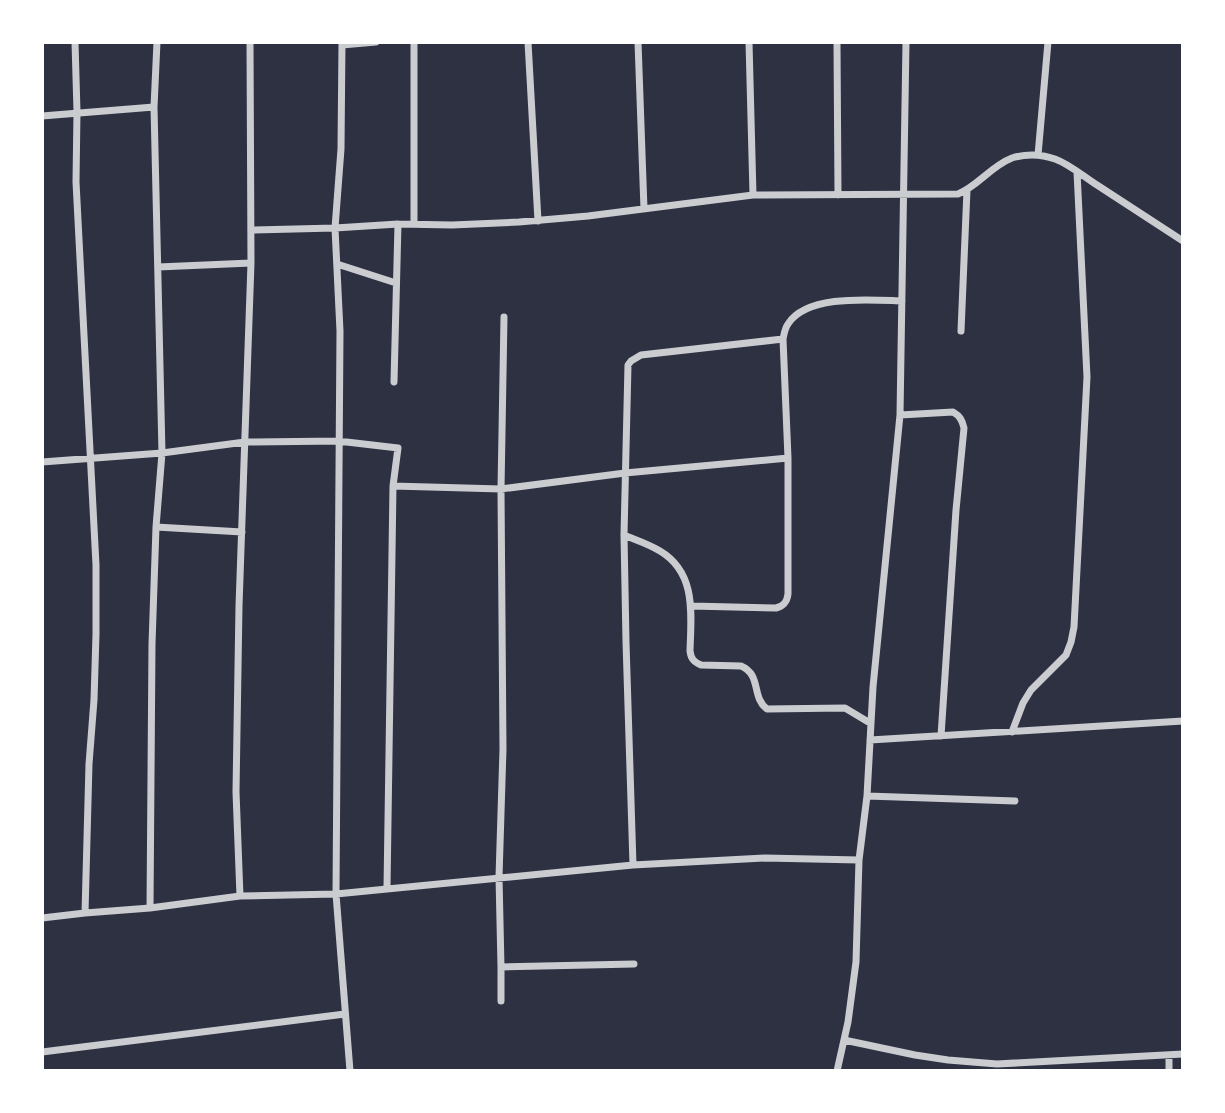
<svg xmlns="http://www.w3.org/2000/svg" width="1225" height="1113" font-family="'Varela Round',sans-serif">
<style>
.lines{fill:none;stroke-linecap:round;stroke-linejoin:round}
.minor{stroke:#caccd0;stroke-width:7}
</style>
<rect width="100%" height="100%" fill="#2d3142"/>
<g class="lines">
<path class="minor" d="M75,42L77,112L76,182L96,565V634L94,700L89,764L85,913
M342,42L341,149L335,228L340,331L336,894L350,1071
M414,42V224
M528,42L538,221
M638,42L644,209
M837,42L838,195
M342,45L376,42
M42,116L154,107
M1038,155L1048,42
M753,195L958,194C978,186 991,166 1012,158C1025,154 1041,154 1055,159C1069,164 1083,176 1097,185C1125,203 1154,222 1183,241
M251,230L335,228L398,224L452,225L519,222L588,216L753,195L749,42
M337,264L396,283
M158,267L251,263
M961,331L967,190
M394,382L398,224
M900,415L953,412C960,416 962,420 964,428L956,510L941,736
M42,462L162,453L245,442L338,441L398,448L393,486L387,888
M393,486L501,489L625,473L788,458L783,339C784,334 785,328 788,324C807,294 871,300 902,301
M156,527L242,532
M624,535C636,540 649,544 660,551C697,573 691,615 690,651C691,659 694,662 701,665L741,666C762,675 751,697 767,709L845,708L870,723
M691,606L776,608C784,606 787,602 788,594V458
M1012,732L1023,703L1031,690L1066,655L1071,642L1074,627L1087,377L1077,172
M870,740L1183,721
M867,796L1015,801
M633,865L626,642L624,535L628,365L631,361L641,355L783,339
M240,896L236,792L239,606L251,263L250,42
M150,908L152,644L156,527L162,453L154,107L157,42
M42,918L85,913L150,908L240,896L336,894L633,865L765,858L859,860
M501,967L634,964
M501,1001V967L499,877L503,749L501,489L504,317
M844,1040L915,1055L948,1060L997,1064L1183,1054
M42,1052L345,1014
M1169,1056V1071
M837,1071L848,1022L856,962L859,860L867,796L873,687L900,415L906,42"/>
</g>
<rect width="1225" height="1113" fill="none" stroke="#ffffff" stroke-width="88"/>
</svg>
